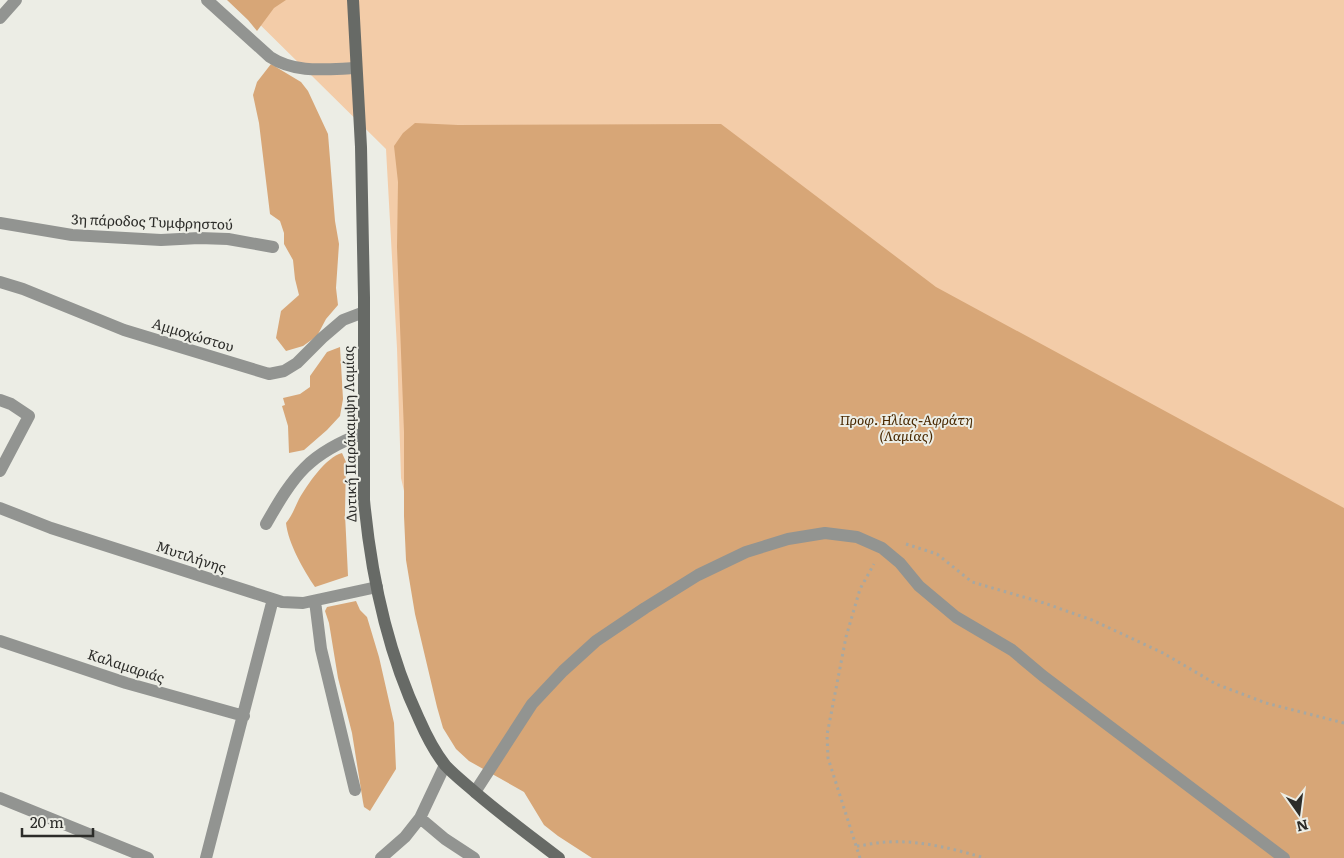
<svg xmlns="http://www.w3.org/2000/svg" width="1344" height="858" font-family="Literata,serif">
<style>
.green{fill:#f3cca8}
.forest{fill:#d7a677}
.lines{fill:none;stroke-linecap:round;stroke-linejoin:round}
.path{stroke:#a7a8a2;stroke-width:3;stroke-dasharray:2.5 4;stroke-linecap:butt}
.street{stroke:#929491;stroke-width:12}
.secondary{stroke:#676a66;stroke-width:12}
.labels{text-anchor:middle;stroke-width:4;stroke-linejoin:round;paint-order:stroke}
.street-label{font-size:14px;fill:#2c2c29;stroke:#ecede5}
.park-label{font-size:14px;font-style:italic;fill:#492902;stroke:#ecede5}
</style>
<rect width="100%" height="100%" fill="#ecede5"/>
<path class="green" d="M235,0H1344V858L445,668L401,478L397,348L386,149Z"/>
<path class="forest" d="M227,0H286L274,8L257,31L248,20Z
M271,64L301,82L308,91L328,134L335,221L339,244L336,288L338,305L326,319L317,336L303,346L286,351L276,338L281,311L299,295L295,279L293,260L284,244V233L280,221L270,214L259,123L253,95L257,82Z
M415,123L458,125L721,124L936,287L1344,508V858H592L558,836L544,825L524,792L469,761L456,749L443,728L437,707L415,614L406,560L404,516V432L397,247L398,182L394,146L403,133Z
M340,347L343,399L340,416L327,430L304,450L289,453L288,426L282,406L285,405L283,398L300,394L310,387V376L327,352Z
M342,453L346,462L345,514L348,576L315,587C304,571 288,543 286,523C292,516 295,507 299,499C307,485 326,457 342,453Z
M356,601L360,610L367,617L379,657L394,723L396,769L370,811L364,807L363,802L352,733L338,678L329,623L325,611L327,607Z"/>
<g class="lines">
<path class="path" d="M906,544L937,554L972,582L1044,603L1092,620L1163,653L1216,684L1266,703L1344,723
M857,846C867,845 878,842 888,842C920,840 954,849 985,858
M860,858L828,758L827,735L846,637L860,589L874,564"/>
<path class="street" d="M207,0L270,57C296,74 327,69 356,68
M0,18L16,0
M0,223L72,235L161,240L199,238L228,239L273,247
M0,282L23,289L124,330L269,374L284,371L297,363L322,338L343,320L364,312
M0,400L11,404L29,416L0,471
M0,508L51,528L282,602L303,603L377,587
M266,524C294,475 309,453 364,433
M315,601L321,649L355,790
M0,641L126,683L244,716
M475,792L532,704L563,671L596,641L645,608L698,575L746,552L788,539L825,533L857,537L882,548L900,563L919,586L956,617L1012,650L1043,676L1284,858
M0,798L148,858
M420,818L445,839L474,858
M206,858L273,599
M381,858L405,837L420,818L445,765"/>
<path class="secondary" d="M353,0L361,147L364,297V500C371,574 387,651 419,719C426,735 434,751 445,765C454,775 466,784 476,793C503,816 531,837 559,858"/>
</g>
<g class="labels">
<g class="street-label">
<text transform="translate(152 222) rotate(2)" y="5">3η πάροδος Τυμφρηστού</text>
<text transform="translate(193 335) rotate(17)" y="5">Αμμοχώστου</text>
<text transform="translate(350 434) rotate(-91)" y="5">Δυτική Παράκαμψη Λαμίας</text>
<text transform="translate(191 557) rotate(18)" y="5">Μυτιλήνης</text>
<text transform="translate(126 666) rotate(18)" y="5">Καλαμαριάς</text>
</g>
<g class="park-label">
<text x="906" y="425">Προφ. Ηλίας-Αφράτη<tspan x="906" dy="16">(Λαμίας)</tspan></text>
</g>
</g>
<g transform="translate(1299 813) rotate(166)" stroke="#ecede5" stroke-width="4" paint-order="stroke">
<path d="M0-4L9 19L0 12L-9 19Z" fill="#2c2c29"/>
<text y="-8" font-size="14" font-weight="bold" text-anchor="middle" fill="#2c2c29">N</text>
</g>
<path d="M22 828v8h71v-8" fill="none" stroke="#2c2c29" stroke-width="2.5"/>
<text x="30" y="828" font-size="15" fill="#2c2c29" stroke="#ecede5" stroke-width="4" paint-order="stroke">20 m</text>
</svg>
